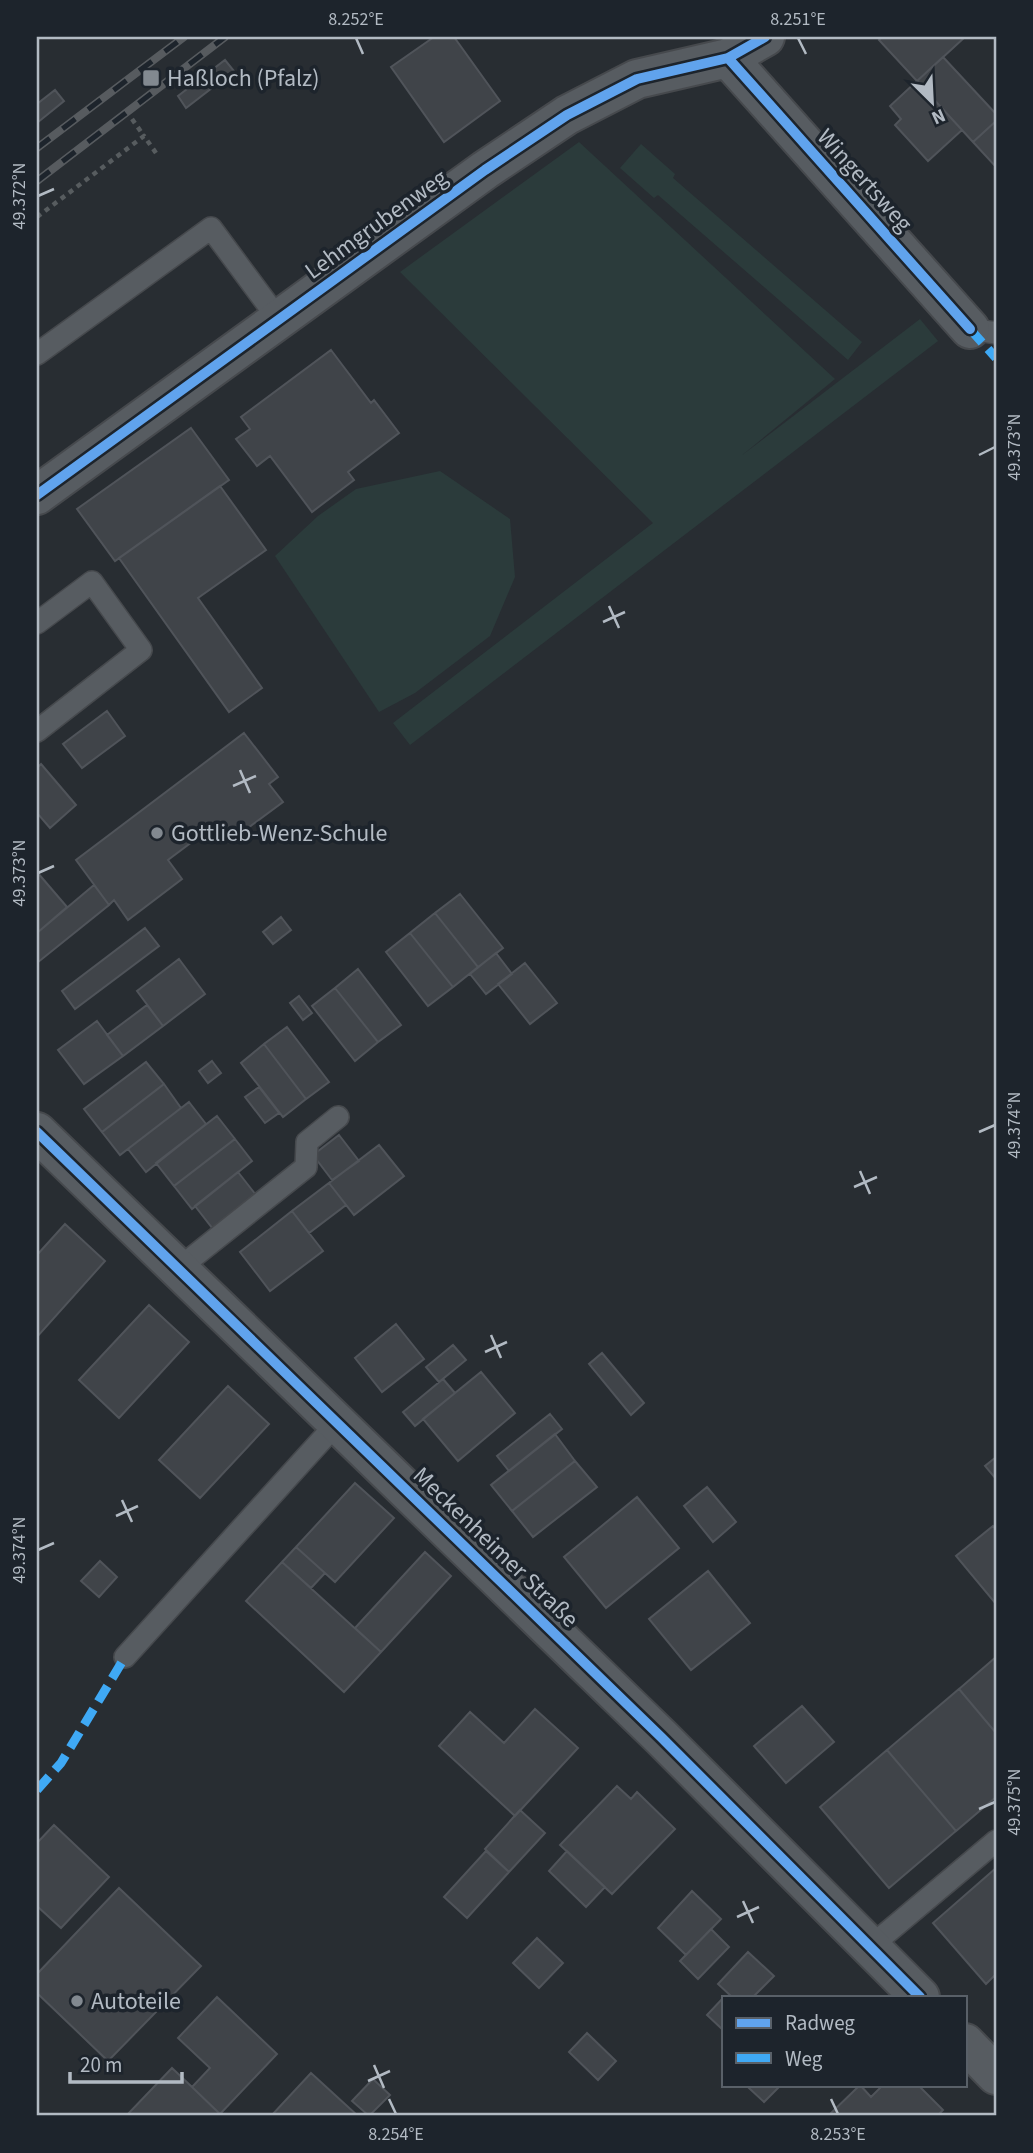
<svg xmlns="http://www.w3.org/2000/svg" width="1033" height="2153" font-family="'Source Sans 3',sans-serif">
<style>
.green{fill:#2b3b3b}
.building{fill:#404449;stroke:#50545a;stroke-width:2}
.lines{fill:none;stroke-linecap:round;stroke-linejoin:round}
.lane-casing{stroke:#46494d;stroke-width:24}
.street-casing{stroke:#46494d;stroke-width:42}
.path{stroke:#575c5f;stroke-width:4.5;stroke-dasharray:5 5;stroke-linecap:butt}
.lane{stroke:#575c61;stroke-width:21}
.street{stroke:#575c61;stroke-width:38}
.rail-casing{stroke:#575b5f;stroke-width:8}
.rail{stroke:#1d242c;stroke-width:5;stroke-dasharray:16;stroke-linecap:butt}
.quiet{stroke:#3fa9f5;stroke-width:9;stroke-dasharray:18 9;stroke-linecap:butt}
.cycleway-casing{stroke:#1d242c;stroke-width:15}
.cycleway{stroke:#60a3ed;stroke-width:10}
.ticks{fill:none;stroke:#b2bac3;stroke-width:2.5}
.poi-dot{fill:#828990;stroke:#1d242c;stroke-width:2.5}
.labels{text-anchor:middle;stroke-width:7;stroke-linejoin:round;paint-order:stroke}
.poi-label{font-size:24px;fill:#b2bac3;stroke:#1d242c;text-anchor:start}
.street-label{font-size:24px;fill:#b2bac3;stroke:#1d242c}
.neatline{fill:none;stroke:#b2bac3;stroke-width:2.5}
.ticks-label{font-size:18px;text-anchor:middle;fill:#b2bac3}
</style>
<rect width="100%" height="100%" fill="#282d32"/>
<path class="green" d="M579,142L835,379L741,456L920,319L938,341L410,745L393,723L653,523L400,272Z
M641,144L675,174L673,178L862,342L848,360L658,195L654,198L620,168Z
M440,471L510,519L515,577L490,636L415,693L379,712L275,556L318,516L356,489Z"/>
<path class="building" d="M434,37H454L500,101L444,142L391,67Z
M882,37H965L917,81L879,40Z
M943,57L996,114V121L973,142L917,81Z
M225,60L234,71L186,108L178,96Z
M917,81L962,130L928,161L895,125L901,119L890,106Z
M55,90L64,101L37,123V104Z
M996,121V167L973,142Z
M331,350L371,403L374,400L399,433L348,472L354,480L312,512L270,456L257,466L236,439L250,429L241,417Z
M191,428L229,480L115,561L77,509Z
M220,486L266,550L198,598L262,688L229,712L119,558Z
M107,711L125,736L82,768L63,744Z
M244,733L278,777L269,784L283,802L229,842L216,824L168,860L182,879L128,920L114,900L109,905L76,860Z
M41,764L76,805L50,828L37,813V768Z
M37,872L67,907L37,933Z
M94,885L109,905L37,963V933Z
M460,894L503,948L478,967L435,913Z
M435,913L478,967L453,987L410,933Z
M281,917L291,930L273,944L263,932Z
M145,928L159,946L75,1009L62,991Z
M410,933L453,987L428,1006L386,952Z
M496,953L512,974L486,994L470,974Z
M179,959L205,994L163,1026L137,991Z
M525,963L557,1003L530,1024L498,984Z
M358,969L401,1025L378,1042L335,988Z
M335,988L378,1042L355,1061L312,1006Z
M299,996L312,1013L303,1020L290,1003Z
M147,1005L163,1026L123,1056L107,1035Z
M97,1021L123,1056L84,1084L58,1050Z
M287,1027L329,1082L306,1099L264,1044Z
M264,1044L306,1099L283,1117L241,1063Z
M212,1061L221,1073L208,1083L199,1071Z
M146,1062L164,1084L102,1132L84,1109Z
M164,1084L181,1108L120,1155L102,1132Z
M259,1087L279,1113L265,1123L245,1097Z
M189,1102L206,1124L146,1172L128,1149Z
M217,1116L235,1139L174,1186L156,1163Z
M339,1135L359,1161L332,1180L313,1155Z
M235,1139L252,1161L192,1209L174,1186Z
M379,1145L404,1176L354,1215L329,1183Z
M238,1172L256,1195L213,1229L195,1206Z
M329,1183L346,1205L309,1233L292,1211Z
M292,1211L323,1251L270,1291L240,1252Z
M65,1224L105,1261L37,1337V1255Z
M149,1305L189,1342L119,1418L79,1380Z
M396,1324L424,1359L382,1392L355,1358Z
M453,1345L466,1360L439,1382L426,1367Z
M602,1353L644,1403L631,1415L589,1364Z
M481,1372L515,1413L458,1461L423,1419Z
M443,1379L455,1393L415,1426L403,1412Z
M228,1386L269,1424L200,1498L159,1460Z
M550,1414L562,1429L509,1471L497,1456Z
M555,1434L575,1461L512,1511L491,1485Z
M996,1457V1479L985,1466Z
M575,1461L597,1487L533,1537L512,1511Z
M355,1483L394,1518L335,1582L296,1547Z
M707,1487L736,1522L713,1542L684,1506Z
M637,1497L679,1548L606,1608L564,1557Z
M993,1526L996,1530V1604L956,1556Z
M296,1547L325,1573L311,1588L282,1562Z
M425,1552L451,1576L381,1652L355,1628Z
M100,1561L117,1577L99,1597L81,1581Z
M282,1562L381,1652L344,1692L246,1601Z
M708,1571L750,1623L691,1670L649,1619Z
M996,1657V1733L959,1689Z
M959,1689L996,1733V1797L956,1831L887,1750Z
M802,1706L834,1742L786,1783L754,1746Z
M535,1709L578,1748L515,1816L439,1746L470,1712L504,1743Z
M887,1750L956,1831L889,1888L820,1807Z
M617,1786L631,1799L637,1792L675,1829L612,1894L560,1845Z
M520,1810L545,1833L509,1872L485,1849Z
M54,1825L109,1877L61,1928L37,1906V1843Z
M486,1851L509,1872L467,1918L444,1897Z
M567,1851L605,1887L586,1907L549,1871Z
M996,1868V1974L986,1984L933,1923Z
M119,1888L201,1966L108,2061L37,1993V1974Z
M692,1891L721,1919L686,1955L658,1928Z
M711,1929L729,1947L698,1979L680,1961Z
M537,1938L563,1963L539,1988L513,1963Z
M748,1952L774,1976L753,1997H732L718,1984Z
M217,1997L277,2054L220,2114L192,2087L210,2068L178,2038Z
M723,1998V2028L722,2029L707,2015Z
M587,2033L616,2061L598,2080L569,2052Z
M172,2068L192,2087L222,2116H126Z
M311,2073L358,2116H271Z
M373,2079L390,2095L369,2116L352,2101Z
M751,2085H781L764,2102L749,2088Z
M860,2085L871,2097L883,2085H918L943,2110L937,2116H828Z"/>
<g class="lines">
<g class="lane-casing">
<path id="lane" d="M970,329L996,333
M37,354L211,228L279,320
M37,623L92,582L141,650L37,731
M178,1269L306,1167L307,1142L338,1117
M125,1657L338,1422
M870,1947L996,1841"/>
</g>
<g class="street-casing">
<path id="street" d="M728,58L970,329
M37,495L485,170L567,115L637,79L728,58L765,37
M37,1132L661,1737L920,1997
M965,2043L996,2075"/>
</g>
<path class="path" d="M132,119L144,136
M37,217L144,136L156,153"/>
<use href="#lane" class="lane"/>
<use href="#street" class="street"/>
<g class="rail-casing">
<path id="rail" d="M37,148L184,37
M37,181L225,37"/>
</g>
<use href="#rail" class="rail"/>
<path class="quiet" d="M970,329L996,358
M37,1790L61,1763L125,1657"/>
<g class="cycleway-casing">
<path id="cycleway" d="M728,58L970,329
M37,495L485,170L567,115L637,79L728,58L765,37
M37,1132L661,1737L920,1997"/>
</g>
<use href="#cycleway" class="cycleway"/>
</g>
<path class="ticks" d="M356,38L363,54M798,38L806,54M38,196L54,189M979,455L995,447M609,606L619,628M603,622L625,612M240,770L250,793M233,786L256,776M38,873L54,866M979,1132L995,1125M860,1171L870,1194M854,1187L877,1177M491,1335L501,1358M485,1352L507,1342M122,1500L132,1522M116,1516L138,1506M38,1550L54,1543M979,1809L995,1802M743,1901L753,1923M737,1917L759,1907M374,2065L384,2088M368,2081L390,2071M389,2099L396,2114M831,2099L838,2114"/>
<g class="poi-dot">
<rect x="142" y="69" width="18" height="18" rx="3.5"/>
<circle cx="157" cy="833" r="7"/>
<circle cx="77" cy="2001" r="7"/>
</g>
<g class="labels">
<g class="poi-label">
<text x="167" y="86">Haßloch (Pfalz)</text>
<text x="171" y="841">Gottlieb-Wenz-Schule</text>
<text x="91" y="2009">Autoteile</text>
</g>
<g class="street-label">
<text transform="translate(865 180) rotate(48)" y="8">Wingertsweg</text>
<text transform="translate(376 224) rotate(-36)" y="8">Lehmgrubenweg</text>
<text transform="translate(496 1547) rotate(44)" y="8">Meckenheimer Straße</text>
</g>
</g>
<rect width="1033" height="2153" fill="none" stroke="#1d242c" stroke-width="77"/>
<rect x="722" y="1996" width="245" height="91" fill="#1d242c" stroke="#596068" stroke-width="2"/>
<rect x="736" y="2018" width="35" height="10" fill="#60a3ed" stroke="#596068" stroke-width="2"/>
<text x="785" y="2030" font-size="21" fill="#b2bac3">Radweg</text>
<rect x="736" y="2053" width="35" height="10" fill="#3fa9f5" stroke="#596068" stroke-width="2"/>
<text x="785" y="2066" font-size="21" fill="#b2bac3">Weg</text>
<g transform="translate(932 102) rotate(156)" stroke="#1d242c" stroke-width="5" paint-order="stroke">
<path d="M0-5L12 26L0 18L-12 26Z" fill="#b2bac3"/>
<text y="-10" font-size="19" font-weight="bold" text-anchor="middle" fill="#b2bac3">N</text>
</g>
<path d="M70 2072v10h112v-10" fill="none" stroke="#b2bac3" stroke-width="3.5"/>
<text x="80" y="2072" font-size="21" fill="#b2bac3" stroke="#1d242c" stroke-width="5" paint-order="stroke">20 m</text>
<rect x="38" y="38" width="957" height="2076" class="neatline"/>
<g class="ticks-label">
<text x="356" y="25">8.252°E</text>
<text x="798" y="25">8.251°E</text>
<text transform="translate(19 196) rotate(-90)" y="6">49.372°N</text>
<text transform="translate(1014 447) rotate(-90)" y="6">49.373°N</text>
<text transform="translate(19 873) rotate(-90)" y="6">49.373°N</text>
<text transform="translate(1014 1125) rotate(-90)" y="6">49.374°N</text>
<text transform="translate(19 1550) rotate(-90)" y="6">49.374°N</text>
<text transform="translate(1014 1802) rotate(-90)" y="6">49.375°N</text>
<text x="396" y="2140">8.254°E</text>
<text x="838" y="2140">8.253°E</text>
</g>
</svg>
